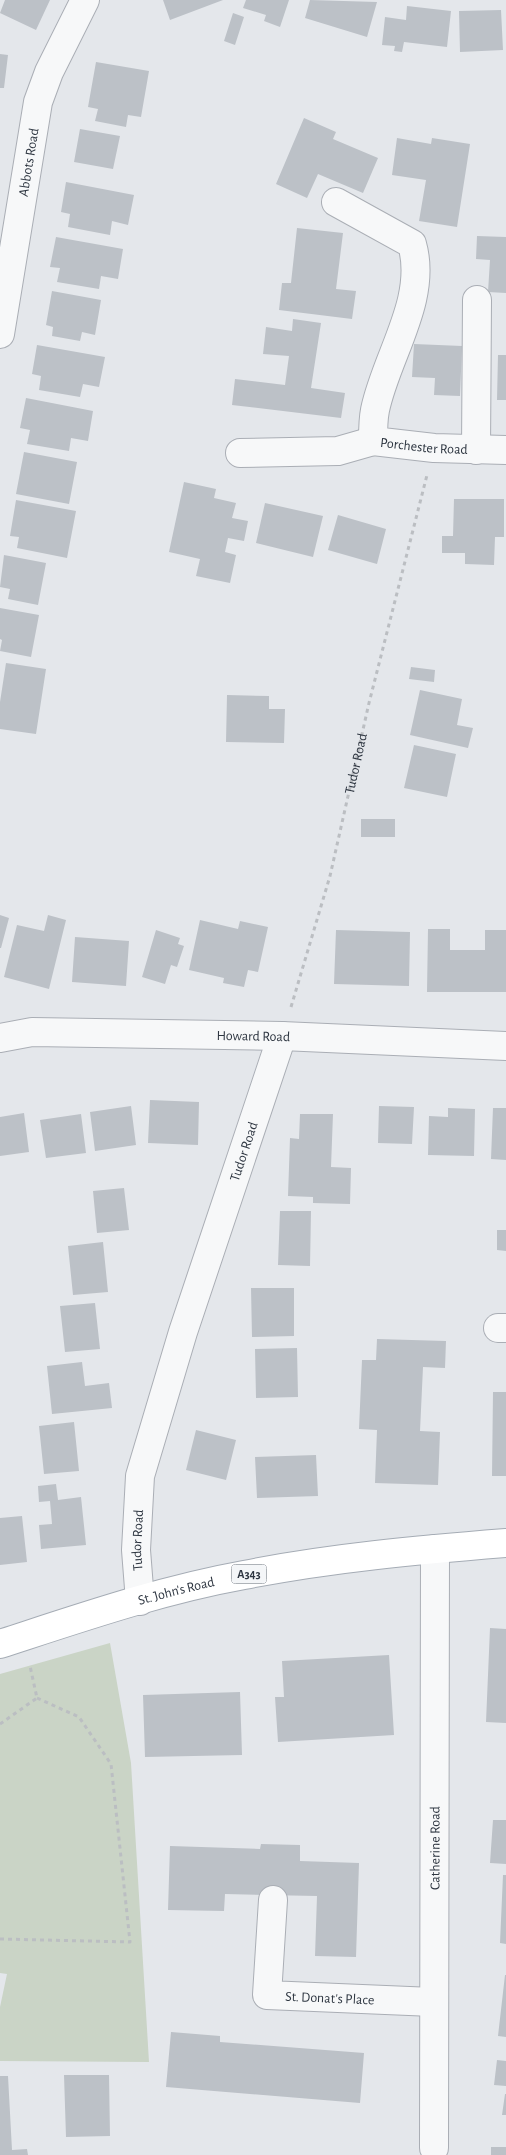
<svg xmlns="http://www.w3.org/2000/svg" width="506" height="2155" font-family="'Alegreya Sans',sans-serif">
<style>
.green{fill:#cad4c6}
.building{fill:#bcc1c7}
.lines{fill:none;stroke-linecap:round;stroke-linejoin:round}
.minor-casing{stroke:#aaaeb5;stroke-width:30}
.major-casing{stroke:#a5acb5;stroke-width:30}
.path{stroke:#bbbec2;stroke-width:3;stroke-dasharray:4 4;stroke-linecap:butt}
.minor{stroke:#f7f8f9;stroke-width:28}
.major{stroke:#fff;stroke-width:28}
.labels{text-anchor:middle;stroke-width:5;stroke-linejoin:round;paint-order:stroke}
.shield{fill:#f4f6f8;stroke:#697078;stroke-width:1}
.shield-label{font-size:12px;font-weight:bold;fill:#2e3641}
.street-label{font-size:14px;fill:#2e3641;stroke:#f4f6f8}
</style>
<rect width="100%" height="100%" fill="#e4e7eb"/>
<path class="green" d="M110,1643L131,1763L149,2062L0,2061V2007L7,1974L0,1973V1674Z"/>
<path class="building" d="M5,0H50L36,30L0,13Z
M163,0H223L170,20Z
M246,0H289L280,27L264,21L266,15L243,8Z
M310,0L377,2L367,37L305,18Z
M407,6L451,11L447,47L404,42L402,52L394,51L395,46L382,45L385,17L406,20Z
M501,10L503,50L460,52L459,11Z
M233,13L244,17L235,45L224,41Z
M0,54L8,55L4,88H0Z
M96,62L149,71L141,117L128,115L126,127L95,121L98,109L88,107Z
M304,118L336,132L333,139L378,158L363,193L318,174L307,198L276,184Z
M80,129L120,136L113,169L74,162Z
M397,138L431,144L432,138L470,144L457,227L419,221L426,180L392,175Z
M66,182L134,195L128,225L112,221L110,235L68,227L70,214L61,212Z
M297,228L343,233L336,289L356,291L352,319L279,310L282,283H291Z
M477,236L506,237V293L488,292L490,260L476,259Z
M56,237L123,249L118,279L101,276L99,289L57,282L60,268L50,267Z
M52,291L101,300L95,335L82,332L80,341L52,336L53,327L46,325Z
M293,319L321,323L311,388L345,393L341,418L232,405L235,379L285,385L289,356L263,354L266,327L292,331Z
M414,344L462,346L460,396L434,395L435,378L412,377Z
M37,345L105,357L99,387L83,384L80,397L39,390L41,376L32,374Z
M498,355H506V400H497Z
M26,398L93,411L88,441L71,438L69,451L27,444L30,430L20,428Z
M24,452L77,462L69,504L16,494Z
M184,482L216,489L214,498L236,503L232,518L248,521L244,541L228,538L225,552L236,555L230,583L196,576L200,559L169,552Z
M454,499H504V537H495L494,565L465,564V553H442V536H453Z
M16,500L76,511L67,558L17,548L19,537L10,536Z
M265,503L323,516L313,557L256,543Z
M338,515L386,529L377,564L328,550Z
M4,555L46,563L38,605L8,599L10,589L0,587Z
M0,608L39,615L31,657L0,651L2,640L0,639Z
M6,663L46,669L36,734L0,729V702Z
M411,667L435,670L434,682L409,679Z
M420,690L462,699L457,725L473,728L468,748L410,735Z
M227,695L269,696V709H285L284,743L226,742Z
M414,745L456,754L447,797L404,788Z
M361,819H395V837H361Z
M0,915L9,918L1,948H0Z
M48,915L66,920L49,989L4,977L17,925L44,931Z
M200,920L238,929L240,921L268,927L258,972L248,970L244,987L223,983L224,978L189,970Z
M428,929H450V950H485V930H506V992H427Z
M156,930L180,938L178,944L184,946L177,967L171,965L165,984L142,977Z
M336,930L410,932L409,986L334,984Z
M75,937L129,941L126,986L72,982Z
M150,1100L199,1102L198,1145L148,1143Z
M131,1106L136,1145L95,1151L90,1112Z
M379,1106L414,1107L412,1144L378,1143Z
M448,1108L475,1109L474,1156L428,1155L429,1116L448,1117Z
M493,1108H506V1160L491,1159Z
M24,1113L29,1152L0,1156V1117Z
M81,1114L86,1153L46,1158L40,1120Z
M300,1114H333L331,1167L351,1168L350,1204L313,1203V1197L288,1196L290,1138L299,1139Z
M124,1188L129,1230L97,1233L93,1191Z
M280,1211H311L310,1266L278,1265Z
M497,1230H506V1251L497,1250Z
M103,1242L108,1292L73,1295L68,1246Z
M251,1288H294V1336L252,1337Z
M95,1303L100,1349L65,1352L60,1306Z
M377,1339L446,1341L445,1368L423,1367L420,1431L440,1432L438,1485L375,1483L377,1430L359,1429L362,1360H376Z
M297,1348L298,1397L256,1398L255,1349Z
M82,1362L85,1386L109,1383L112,1408L52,1414L47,1366Z
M493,1392H506V1476H492Z
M74,1422L79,1471L44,1474L39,1426Z
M196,1430L236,1440L226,1480L186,1470Z
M316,1455L318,1496L257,1498L255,1457Z
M56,1484L58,1500L81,1497L86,1545L41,1549L39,1525L52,1524L50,1501L39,1502L38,1486Z
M22,1516L27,1562L0,1565V1518Z
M490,1628L506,1629V1723L486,1722Z
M389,1655L394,1735L278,1742L275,1697H284L282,1661Z
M240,1692L242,1755L145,1757L143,1695Z
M493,1820H506V1864L490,1863Z
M261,1844L300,1845V1861L359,1863L356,1957L315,1956L317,1896L225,1894L224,1911L168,1910L170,1846L260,1849Z
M503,1875H506V1944L500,1943Z
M505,1975H506V2037L498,2036Z
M171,2032L220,2036V2042L364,2053L360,2103L166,2087Z
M497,2060L506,2061V2086L494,2085Z
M64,2075H109L110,2136L66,2137Z
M0,2076H8L12,2150L27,2149L28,2155H0Z
M505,2094H506V2115H502Z
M491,2147H506V2155H491Z"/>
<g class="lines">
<g class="minor-casing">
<g id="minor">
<path id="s2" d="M336,202L412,244C428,300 386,356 375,410C373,420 373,431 373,441L434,448L506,450"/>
<path id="s3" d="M0,334L38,102L49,72L85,0"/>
<path d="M476,450L477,300"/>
<path d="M240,453L338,451L373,441"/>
<path id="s4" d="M0,1038L32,1032L282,1036L506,1046"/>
<path d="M498,1328H506"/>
<path id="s5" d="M140,1601L136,1550L140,1476L183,1332L282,1036"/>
<path id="s6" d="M273,1900L267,1995L433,2002"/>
<path id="s7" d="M434,2148L435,1549"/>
</g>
</g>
<g class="major-casing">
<g id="major">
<path id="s8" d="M0,1644C80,1618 161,1590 244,1575C330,1558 418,1550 506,1543"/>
</g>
</g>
<g class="path">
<path id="s1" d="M291,1007L330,876L369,703L427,475"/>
<path d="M0,1724L37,1698L30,1666"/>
<path d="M0,1939L130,1942L111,1764L79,1717L37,1698"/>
</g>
<use href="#minor" class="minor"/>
<use href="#major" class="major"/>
</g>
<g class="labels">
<rect class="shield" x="231.5" y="1564.5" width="35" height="19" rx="4"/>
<g class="shield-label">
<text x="249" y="1578">A343</text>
</g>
<g class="street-label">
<text dy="5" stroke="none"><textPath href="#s3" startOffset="174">Abbots Road</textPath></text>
<text dy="5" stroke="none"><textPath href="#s2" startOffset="342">Porchester Road</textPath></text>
<text dy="5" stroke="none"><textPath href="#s1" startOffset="252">Tudor Road</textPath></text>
<text dy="5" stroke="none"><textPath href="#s4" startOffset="254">Howard Road</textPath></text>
<text dy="5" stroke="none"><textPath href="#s5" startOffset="466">Tudor Road</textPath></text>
<text dy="5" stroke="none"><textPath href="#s5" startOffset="61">Tudor Road</textPath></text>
<text dy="5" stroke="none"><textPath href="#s8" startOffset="184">St. John's Road</textPath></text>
<text dy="5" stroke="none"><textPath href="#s7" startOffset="300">Catherine Road</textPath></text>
<text dy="5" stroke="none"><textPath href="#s6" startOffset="158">St. Donat's Place</textPath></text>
</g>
</g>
</svg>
